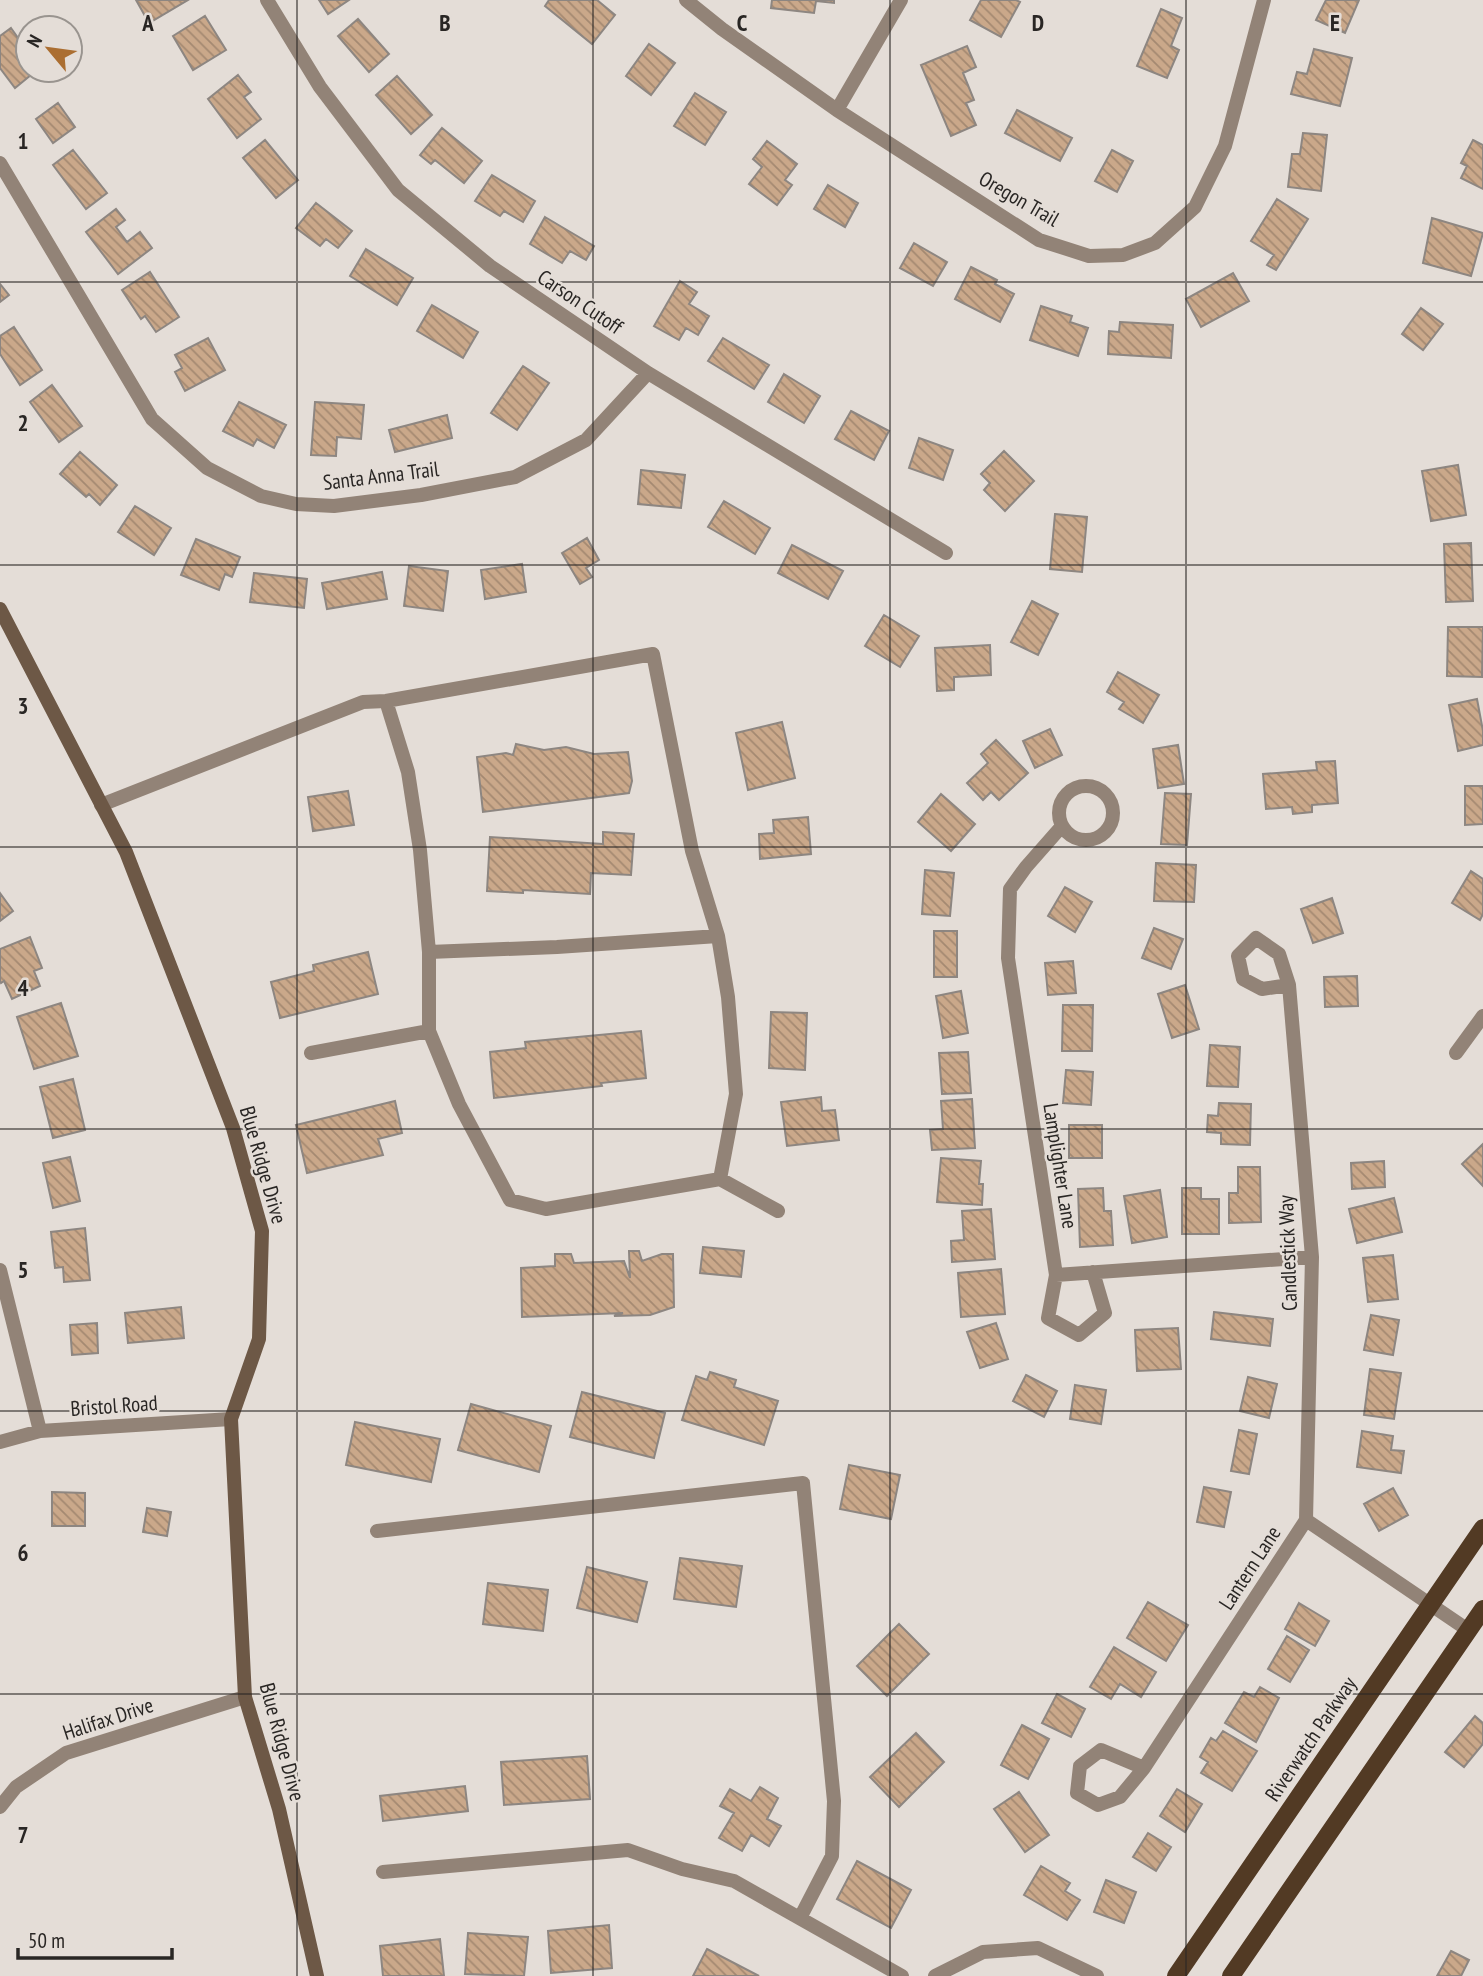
<svg xmlns="http://www.w3.org/2000/svg" width="1483" height="1976" font-family="'PT Sans Narrow',sans-serif">
<style>
.building{fill:url(#building-back-hatch);stroke:#8d8681;stroke-width:2}
.lines{fill:none;stroke-linecap:round;stroke-linejoin:round}
.street{stroke:#928377;stroke-width:14}
.secondary{stroke:#6d5846;stroke-width:14}
.primary{stroke:#523a24;stroke-width:18}
.grid{fill:none;stroke:#292624;stroke-width:2;stroke-opacity:0.55}
.labels{text-anchor:middle;stroke-width:5;stroke-linejoin:round;paint-order:stroke}
.street-label{font-size:21px;fill:#292624;stroke:#e4ddd7}
.grid-label{font-size:23px;text-anchor:middle;font-weight:bold;fill:#292624;stroke:#e4ddd7;stroke-width:5;stroke-linejoin:round;paint-order:stroke}
</style>
<defs>
<pattern id="building-back-hatch" width="6" height="6" patternUnits="userSpaceOnUse" patternTransform="scale(1.75)"><rect width="6" height="6" fill="#caa88a"/><path d="M-1 5l2 2M0 0l6 6M5-1l2 2" fill="none" stroke="#a48971"/></pattern>
</defs>
<rect width="100%" height="100%" fill="#e4ddd7"/>
<path class="building" d="M136,0H188L149,23Z
M319,0H349L328,14Z
M549,0H597L615,15L592,44L545,6Z
M772,0H834V3L816,1L814,13L771,8Z
M981,0H1016L1020,2L1001,37L970,20Z
M1326,0H1359L1345,33L1316,20Z
M1161,9L1182,18L1171,46L1179,50L1167,78L1137,66Z
M205,16L226,50L193,70L173,36Z
M358,19L389,54L369,72L338,36Z
M11,28L21,42L28,36V70H37L15,88L0,68V36Z
M649,44L675,63L651,95L626,76Z
M967,46L976,67L963,73L974,100L966,103L976,125L951,136L921,65Z
M1314,49L1352,58L1340,106L1291,94L1297,72L1307,74Z
M238,75L251,92L244,97L261,119L237,138L208,99Z
M397,76L432,115L411,134L376,95Z
M695,93L726,112L705,145L674,126Z
M58,103L75,127L53,143L36,119Z
M1017,110L1072,138L1060,161L1005,133Z
M442,128L482,161L464,183L435,160L431,164L420,155Z
M1303,133L1327,135L1321,191L1288,187L1292,154H1300Z
M265,140L298,180L276,198L243,158Z
M1473,140L1483,145V189L1461,178L1467,166L1461,163Z
M767,141L797,164L785,180L792,185L777,205L749,184L762,167L753,159Z
M73,150L107,193L86,209L53,165Z
M1112,150L1133,161L1117,192L1095,181Z
M492,175L535,201L523,222L504,211L500,216L475,201Z
M828,185L858,203L845,227L814,209Z
M1277,199L1308,219L1276,270L1267,265L1274,255L1251,241Z
M316,203L352,231L338,248L326,239L320,246L296,228Z
M116,209L125,220L116,227L127,242L140,232L152,248L118,274L86,232Z
M545,217L594,246L586,260L570,251L562,263L530,244Z
M1432,218L1483,233L1471,276L1423,263Z
M914,243L947,262L933,286L900,268Z
M366,249L413,278L397,305L350,276Z
M971,267L997,280L995,284L1014,294L1000,322L955,299Z
M150,272L179,317L156,332L145,316L141,319L122,290Z
M1233,273L1249,301L1201,327L1186,299Z
M680,281L697,292L689,304L709,316L698,335L686,328L679,340L654,326Z
M0,284L9,295L0,302Z
M432,305L478,332L463,358L417,331Z
M1041,306L1072,316L1070,322L1088,328L1078,356L1030,340Z
M1421,308L1443,324L1423,350L1402,334Z
M1120,322L1173,325L1171,358L1108,354L1109,331L1119,332Z
M14,327L42,370L20,385L0,354V336Z
M208,338L225,370L185,391L175,372L182,368L175,355Z
M723,338L769,365L754,389L708,361Z
M523,366L549,383L517,430L491,413Z
M784,374L820,396L804,423L768,402Z
M52,385L82,426L59,442L30,402Z
M239,402L286,425L274,448L257,439L253,446L223,431Z
M315,402L364,405L361,439L337,437L336,456L311,455Z
M851,411L889,431L874,460L835,439Z
M447,415L452,438L395,452L389,430Z
M919,438L953,450L943,480L909,468Z
M1004,451L1034,481L1005,511L984,490L990,483L981,474Z
M80,452L117,485L100,505L89,494L86,497L60,474Z
M1458,465L1466,515L1431,521L1422,471Z
M641,470L685,475L681,508L638,504Z
M724,501L770,528L755,554L708,527Z
M135,506L171,528L154,555L118,532Z
M1055,514L1087,517L1082,572L1050,569Z
M587,538L599,560L586,568L592,577L580,584L562,553Z
M196,539L240,557L232,577L225,574L219,590L181,575Z
M1471,543L1473,601L1446,602L1444,544Z
M792,545L843,571L828,599L778,573Z
M522,564L526,592L485,599L481,570Z
M409,566L448,571L443,611L404,606Z
M382,572L387,599L327,609L322,583Z
M254,573L307,579L304,608L250,602Z
M1032,601L1058,614L1038,655L1011,642Z
M884,615L919,636L900,667L865,646Z
M1448,627H1483L1482,677L1447,676Z
M990,645L991,675L954,677V690L937,691L935,648Z
M1118,672L1159,695L1143,723L1119,709L1124,702L1107,692Z
M1477,699L1483,731V745L1458,751L1449,705Z
M782,722L795,778L748,790L736,733Z
M1050,729L1062,755L1035,768L1023,741Z
M996,740L1028,773L999,800L991,792L983,800L967,783L988,763L981,754Z
M516,744L544,750L566,747L594,754L628,752L632,781L629,793L483,812L477,757L506,753L513,755Z
M1178,745L1184,784L1158,788L1153,749Z
M1335,761L1338,803L1312,805V812L1293,814L1292,807L1266,809L1263,774L1317,770L1316,762Z
M1465,786H1483V824L1465,825Z
M348,791L354,825L313,831L308,797Z
M1165,793L1191,794L1187,845L1161,844Z
M941,794L975,824L951,851L918,822Z
M808,817L811,854L760,859L759,834L774,833L773,820Z
M603,832L634,834L631,875L591,873L590,894L523,890V893L487,891L490,837L603,844Z
M1156,863L1196,865L1194,902L1154,901Z
M925,870L954,873L950,916L922,914Z
M1471,871L1483,879V914L1480,920L1452,903Z
M1065,887L1092,902L1075,932L1048,916Z
M0,893L13,911L0,921Z
M1332,898L1343,933L1313,943L1301,909Z
M1154,928L1183,939L1171,969L1142,958Z
M934,931H957V977H934Z
M30,937L42,968L34,971L40,986L12,999L4,981L1,983L0,981V949Z
M368,952L378,994L280,1018L271,982L314,971L313,965Z
M1073,961L1076,993L1048,995L1045,963Z
M1357,976L1358,1006L1325,1007L1324,977Z
M1185,985L1199,1029L1172,1038L1158,994Z
M961,991L968,1033L943,1038L936,996Z
M61,1003L78,1056L34,1069L17,1017Z
M1063,1005H1093L1092,1051H1062Z
M771,1012L807,1013L805,1070L769,1068Z
M641,1031L646,1078L601,1083L602,1086L494,1098L490,1052L526,1048L525,1042Z
M1210,1045L1240,1047L1238,1087L1207,1086Z
M968,1052L971,1093L942,1094L939,1053Z
M1066,1070L1093,1072L1091,1105L1063,1103Z
M73,1079L85,1130L53,1138L40,1087Z
M821,1097L822,1111L835,1110L839,1140L787,1146L781,1102Z
M972,1099L975,1148L932,1150L930,1130L943,1129L941,1101Z
M395,1101L402,1133L378,1139L383,1155L307,1173L296,1125Z
M1219,1103L1251,1104L1250,1145L1221,1144V1133L1207,1132L1208,1115L1218,1116Z
M1069,1125H1102V1158H1069Z
M1483,1144V1186L1462,1164Z
M70,1157L80,1201L53,1208L43,1163Z
M941,1158L981,1161L979,1184H983L982,1205L937,1202Z
M1384,1161L1385,1187L1352,1189L1351,1163Z
M1238,1167H1260L1261,1222L1229,1223V1193H1238Z
M1103,1188L1104,1211H1111L1113,1245L1080,1247L1078,1189Z
M1182,1188H1201V1199H1219V1234H1182Z
M1160,1190L1167,1237L1132,1243L1124,1196Z
M1394,1198L1402,1232L1357,1243L1349,1209Z
M991,1209L995,1259L952,1262L951,1241L964,1240L962,1211Z
M85,1228L90,1280L64,1282L63,1267L55,1268L51,1232Z
M703,1247L744,1251L741,1277L700,1273Z
M629,1251H639L642,1261L662,1254H673L674,1307L650,1315L614,1316L623,1313L522,1317L521,1268L555,1266V1254H571L574,1263L624,1261L630,1278Z
M1393,1255L1398,1299L1368,1302L1363,1258Z
M1001,1269L1005,1314L961,1317L958,1273Z
M181,1307L184,1338L128,1343L125,1313Z
M1214,1312L1273,1319L1270,1346L1211,1339Z
M1371,1315L1399,1320L1393,1355L1364,1350Z
M97,1323L98,1353L72,1355L70,1325Z
M996,1323L1008,1359L980,1368L967,1332Z
M1178,1328L1181,1369L1137,1371L1135,1330Z
M1370,1369L1401,1373L1394,1419L1364,1415Z
M710,1372L736,1380L734,1387L778,1401L764,1445L682,1420L696,1376L707,1380Z
M1026,1375L1057,1391L1044,1417L1013,1401Z
M1248,1377L1277,1384L1269,1418L1240,1411Z
M1075,1385L1106,1390L1101,1424L1070,1419Z
M582,1392L665,1413L654,1458L570,1437Z
M471,1404L551,1426L539,1472L458,1450Z
M355,1422L440,1439L431,1482L346,1465Z
M1239,1430L1257,1434L1249,1474L1231,1471Z
M1362,1431L1393,1436L1391,1450L1404,1451L1401,1473L1357,1467Z
M849,1465L900,1475L891,1519L840,1509Z
M1204,1487L1231,1492L1224,1527L1197,1522Z
M1393,1488L1408,1515L1379,1531L1364,1504Z
M52,1492L85,1493V1526H52Z
M147,1508L171,1512L167,1536L143,1532Z
M680,1558L742,1566L736,1607L674,1599Z
M587,1567L647,1582L637,1622L577,1608Z
M488,1583L548,1590L543,1631L483,1624Z
M1148,1602L1188,1625L1166,1661L1127,1638Z
M1299,1603L1329,1621L1315,1646L1285,1629Z
M899,1624L929,1654L887,1696L857,1666Z
M1287,1636L1309,1650L1290,1682L1268,1669Z
M1114,1647L1156,1672L1141,1697L1120,1684L1111,1699L1090,1687Z
M1260,1687L1279,1698L1256,1742L1225,1723L1244,1692L1254,1697Z
M1057,1694L1085,1709L1071,1737L1042,1723Z
M1475,1716L1483,1723V1744L1464,1767L1445,1752Z
M1022,1725L1049,1739L1028,1779L1001,1765Z
M1223,1731L1257,1751L1232,1791L1201,1773L1208,1762L1200,1757L1211,1738L1216,1741Z
M916,1733L944,1762L899,1807L870,1777Z
M587,1756L590,1799L504,1805L501,1762Z
M465,1786L468,1811L383,1821L380,1796Z
M760,1787L778,1798L767,1819L781,1826L769,1846L751,1835L742,1851L719,1838L734,1813L720,1806L730,1789L751,1801Z
M1177,1789L1202,1804L1185,1832L1160,1816Z
M1019,1792L1049,1835L1025,1852L994,1809Z
M1148,1833L1171,1847L1156,1871L1133,1857Z
M857,1861L911,1890L891,1928L837,1899Z
M1041,1866L1070,1883L1065,1891L1080,1900L1067,1920L1024,1895Z
M1106,1880L1136,1892L1124,1923L1094,1912Z
M609,1925L612,1968L551,1973L548,1931Z
M468,1933L528,1937L524,1976L465,1974Z
M440,1939L444,1976H383L380,1946Z
M707,1949L759,1976H693Z
M1451,1951L1469,1960L1461,1976H1437Z"/>
<g class="lines">
<path class="street" d="M267,0L320,87L398,190L490,266L648,373L946,553
M686,0L722,29L837,110L1039,240L1089,256L1123,255L1155,243L1195,207L1225,146L1264,0
M837,110L901,0
M0,163L152,419L207,468L261,496L296,504L334,506L421,495L515,477L586,440L648,373
M386,701L408,772L420,850L429,952V1031L459,1104L510,1200L546,1209L720,1179L778,1211
M1059 813a27 27 0 1 1 54 0a27 27 0 1 1-54 0Z
M101,805L363,702L386,701L653,654L692,851L718,936L728,997L736,1094L720,1179
M1062,826L1026,867L1010,889L1008,958L1056,1275L1048,1318L1079,1335L1105,1313L1093,1272
M429,952L557,947L718,936
M1289,985L1262,989L1243,979L1238,956L1256,938L1279,954L1289,985L1312,1257L1306,1520
M311,1053L429,1031
M1456,1053L1483,1016
M0,1270L40,1431
M1056,1275L1312,1257
M0,1442L40,1431L231,1419
M1306,1520L1468,1630
M377,1531L803,1483L834,1801L832,1856L800,1918
M1144,1768L1101,1750L1080,1766L1077,1793L1098,1805L1120,1797L1144,1768L1306,1520
M0,1807L16,1787L66,1753L245,1697
M383,1872L628,1850L682,1869L734,1881L902,1976
M935,1976L983,1952L1038,1948L1097,1976"/>
<path class="secondary" d="M0,609L126,852L233,1128L262,1231L259,1339L231,1419L245,1697L279,1809L317,1976"/>
<path class="primary" d="M1176,1976L1483,1528
M1231,1976L1483,1609"/>
</g>
<path class="grid" d="M297,0V1976M593,0V1976M890,0V1976M1186,0V1976M0,282H1483M0,565H1483M0,847H1483M0,1129H1483M0,1411H1483M0,1694H1483"/>
<g class="labels">
<g class="street-label">
<text transform="translate(1019 199) rotate(30)" y="7">Oregon Trail</text>
<text transform="translate(580 302) rotate(34)" y="7">Carson Cutoff</text>
<text transform="translate(381 476) rotate(-7)" y="7">Santa Anna Trail</text>
<text transform="translate(263 1165) rotate(74)" y="7">Blue Ridge Drive</text>
<text transform="translate(1060 1166) rotate(81)" y="7">Lamplighter Lane</text>
<text transform="translate(1288 1253) rotate(-92)" y="7">Candlestick Way</text>
<text transform="translate(114 1406) rotate(-4)" y="7">Bristol Road</text>
<text transform="translate(1250 1568) rotate(-57)" y="7">Lantern Lane</text>
<text transform="translate(108 1719) rotate(-18)" y="7">Halifax Drive</text>
<text transform="translate(1311 1739) rotate(-56)" y="7">Riverwatch Parkway</text>
<text transform="translate(282 1742) rotate(75)" y="7">Blue Ridge Drive</text>
</g>
</g>
<g class="grid-label">
<text x="148" y="31">A</text>
<text x="445" y="31">B</text>
<text x="742" y="31">C</text>
<text x="1038" y="31">D</text>
<text x="1335" y="31">E</text>
<text x="23" y="149">1</text>
<text x="23" y="431">2</text>
<text x="23" y="714">3</text>
<text x="23" y="996">4</text>
<text x="23" y="1278">5</text>
<text x="23" y="1561">6</text>
<text x="23" y="1843">7</text>
</g>
<g transform="translate(49 49) rotate(299)"><circle r="33" fill="#e4ddd7" stroke="#99948f" stroke-width="2"/>
<path d="M0-5L12 26L0 18L-12 26Z" fill="#ab6e31"/>
<text y="-10" font-size="19" font-weight="bold" text-anchor="middle" fill="#292624">N</text>
</g>
<path d="M18 1948v10h154v-10" fill="none" stroke="#292624" stroke-width="3.5"/>
<text x="28" y="1948" font-size="21" fill="#292624" stroke="#e4ddd7" stroke-width="5" paint-order="stroke">50 m</text>
</svg>
